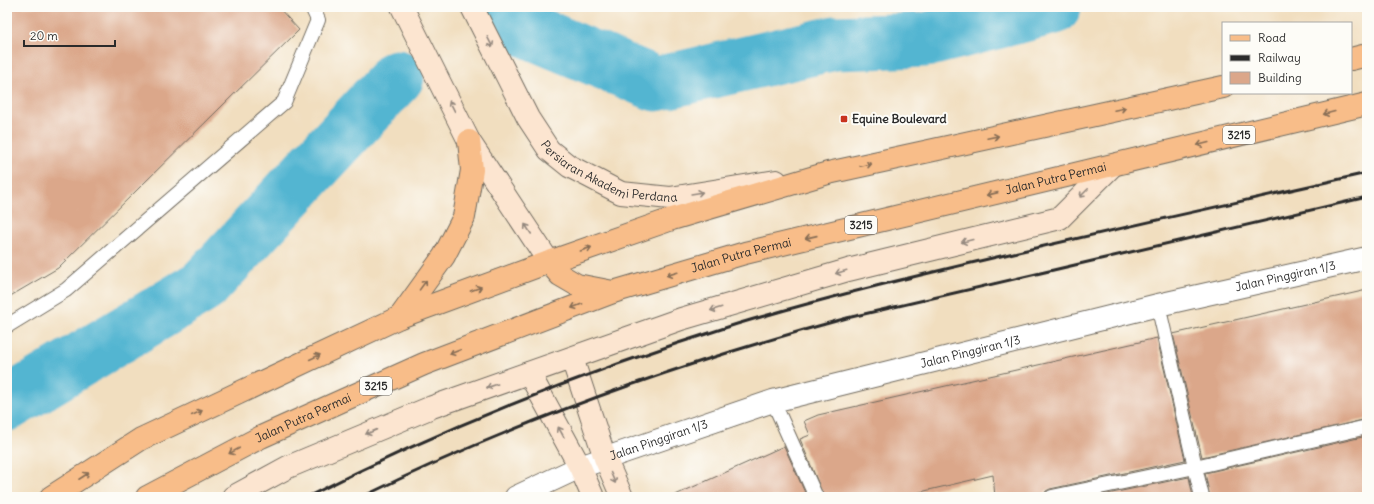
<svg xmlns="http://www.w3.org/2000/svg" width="1374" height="504" font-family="Delius,sans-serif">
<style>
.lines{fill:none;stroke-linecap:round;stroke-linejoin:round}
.river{stroke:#52b5d1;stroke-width:55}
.building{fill:#dba78a}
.lane-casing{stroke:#706a5f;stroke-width:16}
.street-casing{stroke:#706a5f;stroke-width:24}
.secondary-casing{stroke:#706a5f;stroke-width:24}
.primary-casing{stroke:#706a5f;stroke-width:24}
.lane{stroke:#fff;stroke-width:14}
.street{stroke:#fff;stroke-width:22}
.secondary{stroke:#fce5d0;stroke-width:22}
.primary{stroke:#f8bd89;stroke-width:22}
.rail{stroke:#2b2b2b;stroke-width:3}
.oneway{stroke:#94887e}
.oneway2{stroke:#876d55}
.poi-dot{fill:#c8321e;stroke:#fdfcf7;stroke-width:1.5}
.labels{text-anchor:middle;stroke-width:4;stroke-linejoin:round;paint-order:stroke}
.shield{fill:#fdfcf7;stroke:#6a6a68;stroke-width:1}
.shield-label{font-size:11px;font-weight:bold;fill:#2b2b2b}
.poi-label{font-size:12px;font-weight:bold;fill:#2b2b2b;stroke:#fdfcf7;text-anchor:start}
.street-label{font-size:12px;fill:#2b2b2b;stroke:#fdfcf7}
</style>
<rect width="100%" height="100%" fill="#fdfcf7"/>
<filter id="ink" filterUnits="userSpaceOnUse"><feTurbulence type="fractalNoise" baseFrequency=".025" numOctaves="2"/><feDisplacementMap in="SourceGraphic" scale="8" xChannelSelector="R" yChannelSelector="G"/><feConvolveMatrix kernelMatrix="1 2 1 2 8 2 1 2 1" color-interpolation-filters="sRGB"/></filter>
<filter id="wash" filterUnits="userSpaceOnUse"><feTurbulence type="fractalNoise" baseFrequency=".012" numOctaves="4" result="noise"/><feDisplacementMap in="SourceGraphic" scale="16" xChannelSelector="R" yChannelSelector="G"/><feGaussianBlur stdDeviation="0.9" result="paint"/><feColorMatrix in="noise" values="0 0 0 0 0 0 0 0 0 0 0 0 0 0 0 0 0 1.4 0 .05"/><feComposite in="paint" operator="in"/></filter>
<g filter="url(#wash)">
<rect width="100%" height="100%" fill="#f1debf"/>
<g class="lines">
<path class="river" d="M505,21L656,84L835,43L925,40L1054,7
M7,404L203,286L397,77"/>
</g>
<g id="blocks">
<path class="building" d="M7,7H278L299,30L58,268L7,298Z
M1367,290V419L1202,457L1173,334Z
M1157,338L1185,460L1050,489L1046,491L1044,497H995L993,475L899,497H824L800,439L810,435L804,421L818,415Z
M1367,436V497H1210L1205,473Z
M784,446L807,497H671Z
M1189,477L1193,497H1093Z"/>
</g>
</g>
<g filter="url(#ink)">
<use href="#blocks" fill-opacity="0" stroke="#706a5f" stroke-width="1"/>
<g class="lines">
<g class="lane-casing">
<path id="lane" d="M1158,305L1202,497
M7,326L66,290L284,102L318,20L312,7
M773,401L816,497
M1052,497L1195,467L1367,427"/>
</g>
<g class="street-casing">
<g id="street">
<path id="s1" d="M516,497L580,467L773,401L1158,305L1367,258"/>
</g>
</g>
<g class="secondary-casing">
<g id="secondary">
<path d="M402,7L469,141L549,262"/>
<path id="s2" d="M472,7L528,118L549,150L569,166L621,193L670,198L776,181"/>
<path d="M572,358L605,458L622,497"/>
<path d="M529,373L580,467L593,497"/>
<path d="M233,497L288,467L432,407L681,319L848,270L1060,218L1112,166"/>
</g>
</g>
<g class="primary-casing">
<g id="primary">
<path d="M1351,59L1367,55"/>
<path d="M549,262L560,275L577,285L613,292"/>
<path d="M400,317L444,256L464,217L472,170L469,141"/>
<path d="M51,497L141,439L400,317L549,262L672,219L828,173L1223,87"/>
<path id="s3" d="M147,497L261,437L424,364L613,292L745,253L1367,104"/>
</g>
</g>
<use href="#lane" class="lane"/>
<use href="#street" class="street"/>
<use href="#secondary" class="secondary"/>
<use href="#primary" class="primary"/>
<path class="rail" d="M307,497C445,427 590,370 737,324C830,296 924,274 1018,252C1134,225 1251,199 1367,173
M362,497C517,421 681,363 847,318L1367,197"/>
</g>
<defs><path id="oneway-shaft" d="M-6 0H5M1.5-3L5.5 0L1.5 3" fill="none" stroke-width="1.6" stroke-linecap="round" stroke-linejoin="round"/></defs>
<g class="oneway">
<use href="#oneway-shaft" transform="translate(490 42) rotate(63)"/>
<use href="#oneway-shaft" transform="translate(452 106) rotate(-117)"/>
<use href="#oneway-shaft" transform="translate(697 193) rotate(-9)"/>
<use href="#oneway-shaft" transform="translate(1084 193) rotate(135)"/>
<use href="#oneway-shaft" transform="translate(528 229) rotate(-123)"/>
<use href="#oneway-shaft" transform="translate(967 241) rotate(166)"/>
<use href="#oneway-shaft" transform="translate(841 272) rotate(163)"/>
<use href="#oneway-shaft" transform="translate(716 309) rotate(163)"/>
<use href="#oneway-shaft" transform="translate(492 386) rotate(161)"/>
<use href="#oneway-shaft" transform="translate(371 432) rotate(157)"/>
<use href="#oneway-shaft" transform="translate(561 432) rotate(-119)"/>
<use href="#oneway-shaft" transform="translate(613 478) rotate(66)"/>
</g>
<g class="oneway2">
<use href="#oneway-shaft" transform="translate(1120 109) rotate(-12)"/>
<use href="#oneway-shaft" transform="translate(1329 113) rotate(166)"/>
<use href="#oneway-shaft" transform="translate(993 137) rotate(-12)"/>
<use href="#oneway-shaft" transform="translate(1203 144) rotate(166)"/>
<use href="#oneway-shaft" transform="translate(866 165) rotate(-12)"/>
<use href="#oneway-shaft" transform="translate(992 194) rotate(167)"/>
<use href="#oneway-shaft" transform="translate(811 237) rotate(167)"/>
<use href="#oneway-shaft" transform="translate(586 249) rotate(-19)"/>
<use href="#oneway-shaft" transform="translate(672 274) rotate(164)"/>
<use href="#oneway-shaft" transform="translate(423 285) rotate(-54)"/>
<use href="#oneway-shaft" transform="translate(476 289) rotate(-20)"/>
<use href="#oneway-shaft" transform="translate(577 306) rotate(159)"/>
<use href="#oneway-shaft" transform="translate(455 352) rotate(159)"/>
<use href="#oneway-shaft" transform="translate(315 357) rotate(-25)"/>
<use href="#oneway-shaft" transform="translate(197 413) rotate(-25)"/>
<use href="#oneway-shaft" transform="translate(234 451) rotate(152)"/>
<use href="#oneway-shaft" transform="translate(84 476) rotate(-33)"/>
</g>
</g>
<rect class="poi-dot" x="840" y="115" width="8" height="8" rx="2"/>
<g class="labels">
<g class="shield">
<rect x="1223" y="126" width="32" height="18" rx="3"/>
<rect x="845" y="216" width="32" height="18" rx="3"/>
<rect x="360" y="377" width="32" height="18" rx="3"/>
</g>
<g class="shield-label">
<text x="1239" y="139">3215</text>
<text x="861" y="229">3215</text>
<text x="376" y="390">3215</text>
</g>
<g class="poi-label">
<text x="852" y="123">Equine Boulevard</text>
</g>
<g class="street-label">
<text dy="4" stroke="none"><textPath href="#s2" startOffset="228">Persiaran Akademi Perdana</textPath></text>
<text dy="4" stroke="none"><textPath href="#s3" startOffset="967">Jalan Putra Permai</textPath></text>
<text dy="4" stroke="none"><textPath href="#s3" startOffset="643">Jalan Putra Permai</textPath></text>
<text dy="4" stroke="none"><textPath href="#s1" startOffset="802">Jalan Pinggiran 1/3</textPath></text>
<text dy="4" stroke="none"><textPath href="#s1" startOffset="478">Jalan Pinggiran 1/3</textPath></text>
<text dy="4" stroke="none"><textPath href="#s3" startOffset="175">Jalan Putra Permai</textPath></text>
<text dy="4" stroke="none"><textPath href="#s1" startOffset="154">Jalan Pinggiran 1/3</textPath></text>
</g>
</g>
<rect width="1374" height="504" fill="none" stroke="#fdfcf7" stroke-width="24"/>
<rect x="1222" y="22" width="130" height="72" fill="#fdfcf7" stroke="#a9a8a5"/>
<rect x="1230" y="35" width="20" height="6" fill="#f8bd89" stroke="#a9a8a5"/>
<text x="1258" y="42" font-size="12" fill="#2b2b2b">Road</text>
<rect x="1230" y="55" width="20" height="6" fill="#2b2b2b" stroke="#a9a8a5"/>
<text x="1258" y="62" font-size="12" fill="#2b2b2b">Railway</text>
<rect x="1230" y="72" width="20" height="12" fill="#dba78a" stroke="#a9a8a5"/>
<text x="1258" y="82" font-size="12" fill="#2b2b2b">Building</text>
<path d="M24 40v6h91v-6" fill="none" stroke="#2b2b2b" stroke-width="2"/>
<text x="30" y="40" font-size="12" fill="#2b2b2b" stroke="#fdfcf7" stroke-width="3" paint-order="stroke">20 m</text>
</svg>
